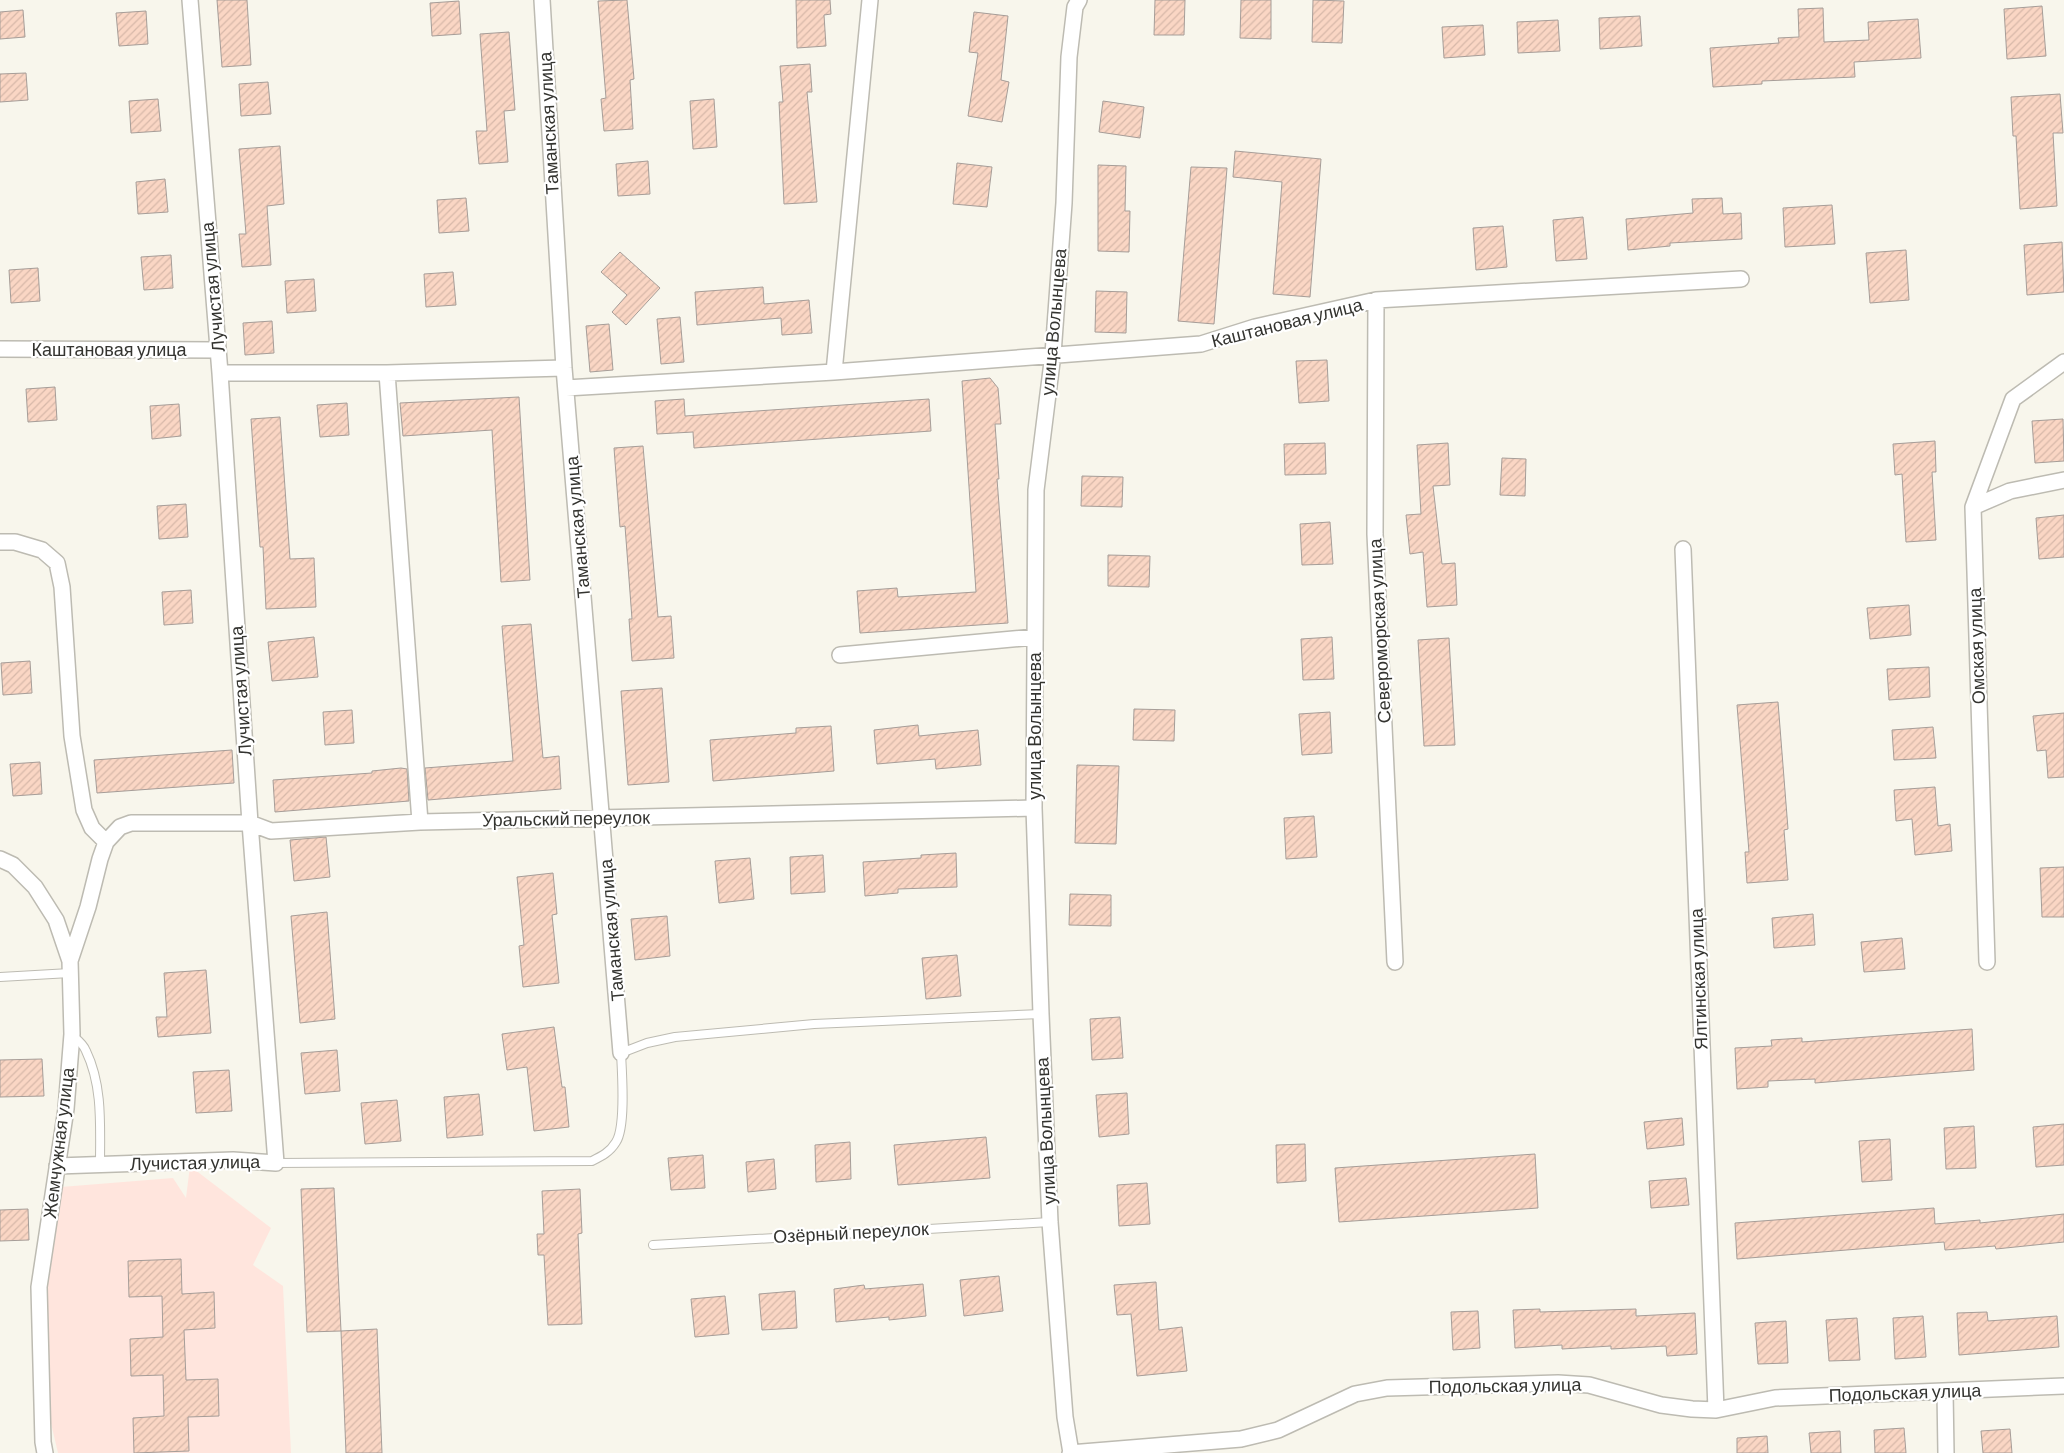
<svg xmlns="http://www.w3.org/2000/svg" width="2064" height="1453" font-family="Barlow,sans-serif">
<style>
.education{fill:#ffe5dd}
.building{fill:url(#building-hatch);stroke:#a69d98}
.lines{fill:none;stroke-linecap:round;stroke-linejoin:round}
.service-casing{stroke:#bdbbb2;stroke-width:10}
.minor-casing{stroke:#bdbbb2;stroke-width:18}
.service{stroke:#fff;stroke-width:8}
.minor{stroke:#fff;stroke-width:15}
.labels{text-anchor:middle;stroke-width:4.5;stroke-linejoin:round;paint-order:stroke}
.street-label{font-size:18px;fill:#343430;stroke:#fff}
</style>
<defs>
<pattern id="building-hatch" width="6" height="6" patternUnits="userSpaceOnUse" patternTransform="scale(1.25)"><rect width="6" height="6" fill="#fad6c4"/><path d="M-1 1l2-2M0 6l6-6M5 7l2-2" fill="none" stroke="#d7b8a9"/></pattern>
</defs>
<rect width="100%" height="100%" fill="#f8f6ec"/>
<path class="education" d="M190,1166L271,1228L253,1265L283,1286L291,1453H58L46,1402L41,1302L61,1187L173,1178L186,1198Z"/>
<path class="building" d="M217,0H247L251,65L222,67Z
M627,0L634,79L630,80L633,129L604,131L601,99L606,98L598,1Z
M796,0H830L831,14L824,15L826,46L797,48Z
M1155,0H1185L1184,35H1154Z
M1241,0H1271V39L1240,38Z
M1313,0L1344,1L1342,43L1312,42Z
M459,1L461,34L432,36L430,3Z
M2042,6L2046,56L2007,59L2004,9Z
M1823,8L1824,42L1869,40L1868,22L1918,19L1921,58L1854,62L1855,77L1762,81V84L1713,87L1710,48L1779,43L1778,38L1799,37L1798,9Z
M23,10L25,37L0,39V12Z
M146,11L148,44L119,46L116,13Z
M974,12L1008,16L1001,80L1009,82L1002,122L968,116L978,53L969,52Z
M1640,16L1642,46L1600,49L1599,18Z
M1558,20L1560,51L1518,53L1517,22Z
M1483,25L1485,55L1444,58L1442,27Z
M509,32L515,110L504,111L508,162L479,164L476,131H487L480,34Z
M810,64L812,92H807L817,202L784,204L779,102H783L780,66Z
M26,73L28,100L0,102V74Z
M268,82L271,114L241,116L239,84Z
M2060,94L2063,133H2053L2057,206L2020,209L2016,136H2013L2011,97Z
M158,99L161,131L131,133L129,101Z
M714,99L717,147L693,149L690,101Z
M1103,101L1144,107L1140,138L1099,132Z
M280,146L284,204L267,206L271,265L242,267L239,234H246L239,149Z
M1235,151L1321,159L1310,297L1273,294L1282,182L1233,177Z
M648,161L650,194L618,196L616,164Z
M957,163L992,167L987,207L953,204Z
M1098,165L1126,166L1125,211H1130L1129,252L1098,251Z
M1191,167L1227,168L1214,324L1178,321Z
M165,179L168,212L138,214L136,182Z
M466,198L469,231L439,233L437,200Z
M1722,198L1723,214L1741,213L1742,239L1670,243V246L1628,250L1626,219L1693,213L1692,199Z
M1832,205L1835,244L1785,247L1783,208Z
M1583,217L1587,259L1556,261L1553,220Z
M1503,226L1507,267L1476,270L1473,228Z
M2062,242L2064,292L2027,295L2024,245Z
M1906,250L1909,300L1870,303L1866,253Z
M620,252L660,288L626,325L612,312L627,295L601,272Z
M171,255L173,288L144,290L141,257Z
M38,268L40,301L11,303L9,270Z
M453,272L456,305L426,307L424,274Z
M314,279L316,311L287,313L285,281Z
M763,287L764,304L809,300L812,333L782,335L781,318L697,325L695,292Z
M1096,291L1127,292L1126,333L1095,332Z
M680,317L684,362L661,364L657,319Z
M272,321L274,353L245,355L243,323Z
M609,324L613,370L590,372L586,326Z
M1327,360L1329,401L1299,403L1296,361Z
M990,378L998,388L1001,424H995L999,479H997L1008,623L860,633L857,591L897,588L898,597L976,592L962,381Z
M55,387L57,420L28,422L26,389Z
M519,397L530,580L501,582L492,430L403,436L400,403Z
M684,399L685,416L929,399L931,431L694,448L693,432L657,434L655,401Z
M347,403L349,435L320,437L317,405Z
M179,404L181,436L152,439L150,406Z
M280,417L290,559L314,558L316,607L266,609L263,547H260L251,419Z
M2063,419L2064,461L2035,463L2032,421Z
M1935,441L1936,472H1932L1936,540L1906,542L1902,474L1895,475L1893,444Z
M1325,443L1326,474L1285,475L1284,444Z
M1448,443L1450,485L1433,486L1442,564L1455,563L1457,605L1427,607L1423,552L1410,554L1406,515L1421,514L1417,445Z
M643,446L658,617L671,616L674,658L632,661L629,619H632L625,526L620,527L614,448Z
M1502,458L1526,459L1525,496L1500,495Z
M1082,476L1123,477L1122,507L1081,506Z
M186,504L188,537L159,539L157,506Z
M2064,515V557L2039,559L2036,518Z
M1330,522L1333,564L1302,565L1300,524Z
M1108,555L1150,556L1149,587L1108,586Z
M191,590L193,623L164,625L162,592Z
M1909,605L1911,635L1870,639L1867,608Z
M531,624L543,758L559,756L561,789L428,800L425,768L513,761L502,626Z
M314,637L318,677L272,681L268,642Z
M1332,637L1334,679L1303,680L1301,639Z
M1449,638L1455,745L1424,746L1418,640Z
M30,661L32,693L3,695L1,663Z
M1929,667L1930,697L1889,700L1887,669Z
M662,688L669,782L628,785L621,691Z
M1778,702L1788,829L1784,830L1788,880L1747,883L1745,852H1749L1737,705Z
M1134,709L1175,710L1174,741L1133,740Z
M352,710L354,743L325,745L323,712Z
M1330,712L1332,753L1302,755L1299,714Z
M2064,713V777L2048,778L2046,750L2037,751L2033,716Z
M918,725L919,736L978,730L981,765L936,769L935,759L877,764L874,730Z
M831,726L834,771L713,781L710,740L796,733V728Z
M1933,727L1936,758L1894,760L1892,730Z
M232,750L234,783L97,793L94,760Z
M40,762L42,794L13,796L10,764Z
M1077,765L1119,766L1116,844L1075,843Z
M401,768L407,769L409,801L275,812L273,780L372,773V771Z
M1935,787L1938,826L1950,824L1952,851L1915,855L1912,819L1896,821L1894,790Z
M1314,816L1317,857L1286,859L1284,818Z
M326,837L330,877L294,881L290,840Z
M956,853L957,887L898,889V893L865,896L863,862L921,858V855Z
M823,855L825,892L791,894L790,857Z
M750,858L754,899L719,903L715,861Z
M2064,867V917H2042L2040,868Z
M553,873L557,914L552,915L559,983L523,987L519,946L524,945L517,877Z
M1070,894L1111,895V926L1069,925Z
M327,912L335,1019L300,1023L291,916Z
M1813,914L1815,945L1774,948L1772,918Z
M667,916L670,956L635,960L631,919Z
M1902,938L1905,969L1864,972L1861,942Z
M957,955L961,996L926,999L922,958Z
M206,970L211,1033L158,1037L156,1017H167L164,973Z
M1120,1017L1123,1058L1092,1060L1090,1019Z
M554,1027L562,1087H565L569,1127L534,1131L527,1067L507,1070L502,1034Z
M1972,1029L1974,1070L1815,1083V1079L1768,1081V1087L1737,1089L1735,1048L1772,1046L1771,1040L1802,1038V1042Z
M337,1050L340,1091L305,1094L301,1053Z
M42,1059L44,1096L0,1097V1060Z
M229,1070L232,1111L196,1113L193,1072Z
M1127,1093L1129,1134L1099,1137L1096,1095Z
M479,1094L483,1135L447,1138L444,1097Z
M397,1100L401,1141L365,1144L361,1103Z
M1682,1118L1684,1145L1647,1149L1644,1122Z
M2064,1124V1165L2036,1167L2033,1127Z
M1974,1126L1976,1168L1946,1169L1944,1128Z
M986,1137L990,1178L898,1185L894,1145Z
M1890,1139L1892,1180L1862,1182L1859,1141Z
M850,1142L851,1179L816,1182L815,1145Z
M1305,1144L1306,1181L1277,1183L1276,1145Z
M1535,1154L1538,1208L1339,1222L1335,1168Z
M703,1155L705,1188L671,1190L668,1158Z
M774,1159L776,1189L748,1192L746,1162Z
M1686,1178L1689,1205L1651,1208L1649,1181Z
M1147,1183L1150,1224L1119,1226L1117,1185Z
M334,1188L341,1331L307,1332L301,1189Z
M580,1189L582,1233L578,1234L582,1324L548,1325L544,1255H538L537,1234H544L542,1191Z
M1934,1208L1935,1224L1980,1220V1223L2064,1214V1242L1996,1249L1995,1246L1945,1250L1944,1242L1737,1259L1735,1223Z
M28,1209L29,1240L0,1241V1210Z
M181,1259L182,1294L214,1292L215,1328L184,1330L186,1380L218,1379L219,1416L188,1417L189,1451L134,1453L133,1418L164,1416L163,1375L131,1376L130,1339L163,1337L162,1296L129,1297L128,1261Z
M999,1276L1003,1311L964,1316L960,1280Z
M1156,1282L1159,1330L1182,1327L1187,1371L1137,1376L1131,1314L1117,1315L1114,1285Z
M923,1284L926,1316L889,1320V1317L836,1322L834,1289L864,1285L865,1289Z
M795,1291L797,1328L762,1330L759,1294Z
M725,1296L729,1334L695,1337L691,1299Z
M1540,1309V1312L1636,1309V1316L1695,1313L1697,1354L1667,1356L1666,1346L1611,1349V1346L1562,1349V1345L1515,1348L1513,1310Z
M1478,1311L1480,1348L1453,1350L1451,1312Z
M1987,1312L1988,1321L2057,1316L2059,1347L1959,1355L1957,1313Z
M1923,1316L1926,1357L1895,1359L1893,1318Z
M1857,1318L1860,1360L1829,1361L1826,1320Z
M1786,1321L1788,1363L1758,1364L1755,1323Z
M377,1329L382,1453H346L341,1331Z
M1904,1428L1906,1453H1875L1874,1430Z
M2010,1429L2012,1453H1983L1981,1431Z
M1840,1431L1841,1453H1811L1809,1433Z
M1767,1436L1768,1453H1737V1438Z"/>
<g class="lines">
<g class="service-casing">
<path id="service" d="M0,977L70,973
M73,1036C78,1040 84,1045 86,1051C103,1086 100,1127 100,1165
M276,1163L592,1161C602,1156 610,1152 616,1142C626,1127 622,1073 621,1053L647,1043L675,1037L814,1024L1041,1014
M653,1245L1050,1222"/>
</g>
<g class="minor-casing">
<path id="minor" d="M542,0L564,368L621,1053
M1376,300L1375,534L1395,962
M0,349L218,350
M834,372L870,0
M220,373H387L564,368
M387,373L420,822
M566,388L834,372L1201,344L1255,327L1376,300L1741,279
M1973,507L2010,491L2064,480
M0,542H15L42,550L57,563L62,587L72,736L84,810L92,828L106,842
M1683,549L1716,1410
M840,655L1035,637
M0,859L13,865L35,887L56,920L70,961L72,1034L66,1109L39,1287L43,1442L45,1453
M70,961L88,907L100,859L106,842L120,827L131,823H250L271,831L420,822L1034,808
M1987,962L1973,507L2013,399L2064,362
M57,1166L233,1160L276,1163L250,823L220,373L190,0
M1945,1391L1946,1453
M1070,1453L1241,1439L1278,1430L1355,1394L1387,1388L1558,1383L1589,1385L1661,1405L1692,1409L1716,1410L1775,1398L2064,1386
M1071,1453L1065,1417L1050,1222L1041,1014L1034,808L1036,490L1053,354L1064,203L1069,57L1075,7L1079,0"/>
</g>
<use href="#service" class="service"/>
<use href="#minor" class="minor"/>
</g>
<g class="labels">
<g class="street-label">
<text transform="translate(549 123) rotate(-93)" y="6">Таманская улица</text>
<text transform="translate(213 287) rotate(-95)" y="6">Лучистая улица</text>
<text transform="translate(1054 322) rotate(-85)" y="6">улица Волынцева</text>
<text transform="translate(1287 323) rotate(-14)" y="6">Каштановая улица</text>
<text x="109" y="356">Каштановая улица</text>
<text transform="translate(578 527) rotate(-95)" y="6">Таманская улица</text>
<text transform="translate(1380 631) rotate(-93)" y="6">Североморская улица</text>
<text transform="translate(1977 646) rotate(-92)" y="6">Омская улица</text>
<text transform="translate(241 691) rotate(-94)" y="6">Лучистая улица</text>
<text transform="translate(1035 726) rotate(-90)" y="6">улица Волынцева</text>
<text transform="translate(566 819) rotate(-1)" y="6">Уральский переулок</text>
<text transform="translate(612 930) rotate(-95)" y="6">Таманская улица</text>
<text transform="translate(1699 979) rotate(-92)" y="6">Ялтинская улица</text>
<text transform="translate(1046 1131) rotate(-93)" y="6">улица Волынцева</text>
<text transform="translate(59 1143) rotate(-83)" y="6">Жемчужная улица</text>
<text transform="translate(195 1163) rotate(-1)" y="6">Лучистая улица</text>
<text transform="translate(851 1233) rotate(-3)" y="6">Озёрный переулок</text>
<text transform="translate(1505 1386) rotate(-1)" y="6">Подольская улица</text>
<text transform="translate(1905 1393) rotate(-2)" y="6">Подольская улица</text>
</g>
</g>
</svg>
